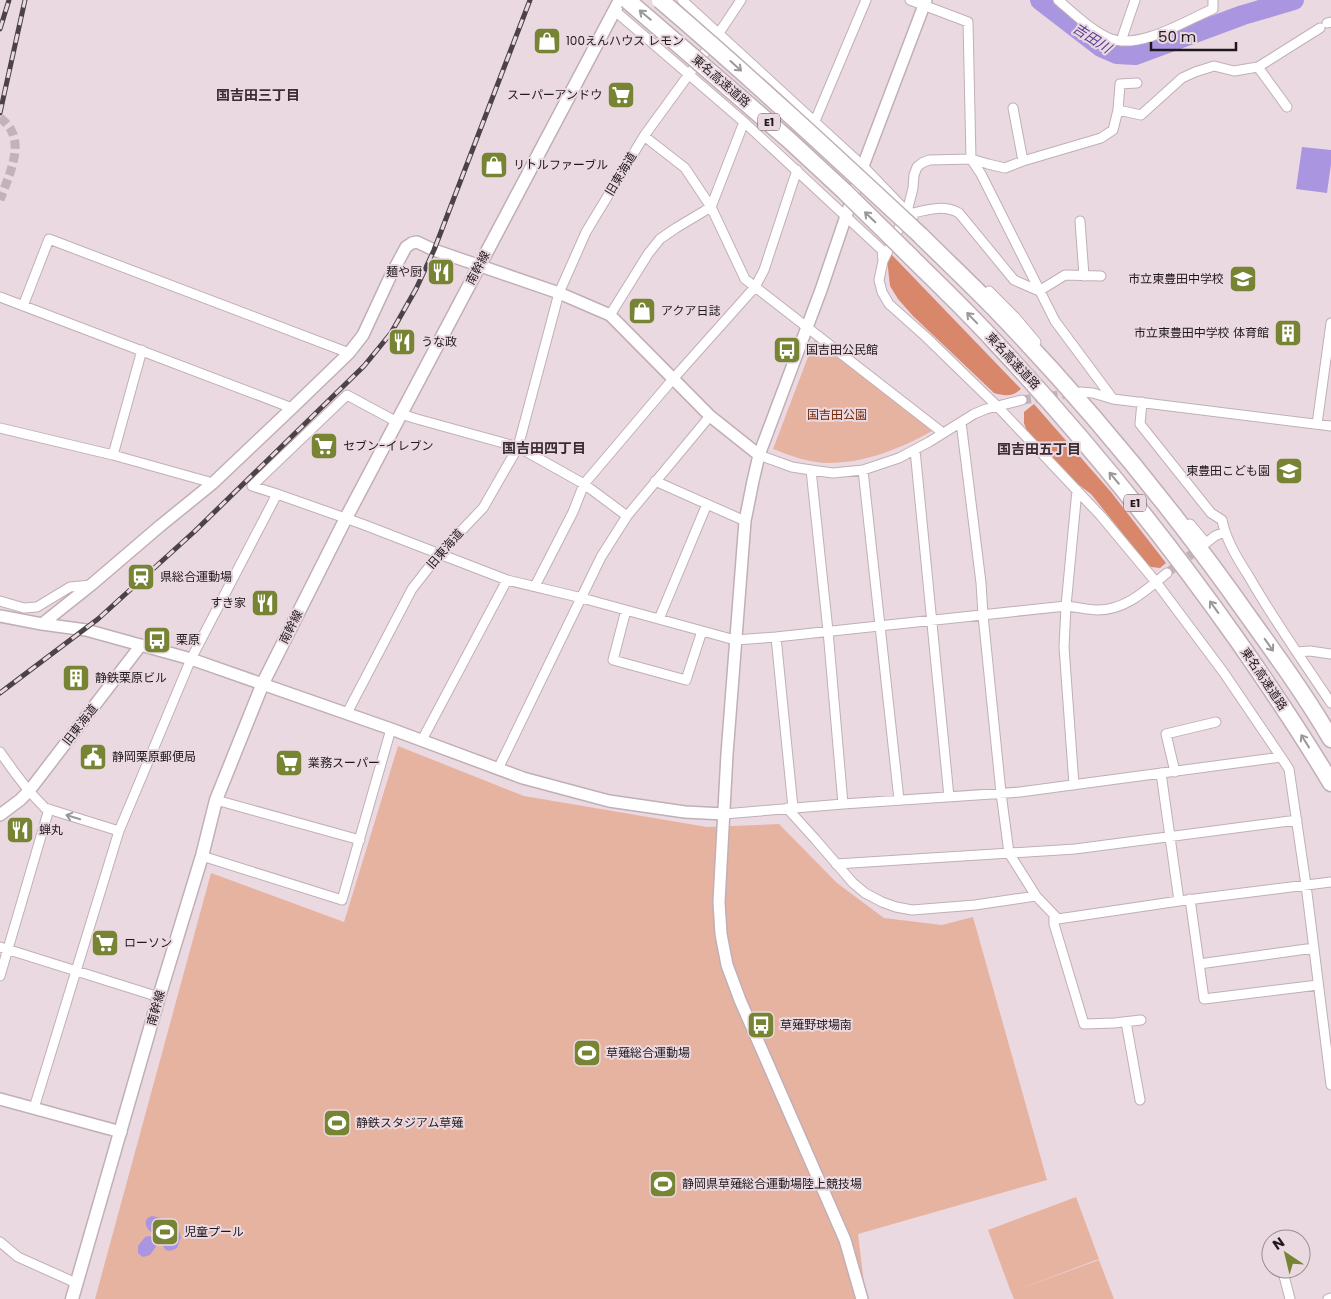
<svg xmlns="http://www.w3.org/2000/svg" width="1331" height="1299" font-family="Poppins,'Noto Sans JP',sans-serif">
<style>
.green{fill:#e7b3a1}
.forest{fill:#d8876a}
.water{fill:#aa96e0}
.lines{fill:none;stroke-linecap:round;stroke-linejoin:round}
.river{stroke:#aa96e0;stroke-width:20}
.minor-tunnel{stroke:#c2b3ba;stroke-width:9;stroke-dasharray:9 4.5;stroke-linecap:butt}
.minor-casing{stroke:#c0afb7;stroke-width:11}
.tertiary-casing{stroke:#c0afb7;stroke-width:14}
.secondary-casing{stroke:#c0afb7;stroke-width:15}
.motorway-casing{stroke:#c0afb7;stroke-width:19}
.minor{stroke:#fff;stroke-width:9}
.tertiary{stroke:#fff;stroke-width:11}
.secondary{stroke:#fff;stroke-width:12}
.motorway{stroke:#fff;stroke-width:16}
.rail-casing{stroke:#4c4347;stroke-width:5}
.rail{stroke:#ebd9e1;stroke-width:3;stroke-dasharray:9;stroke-linecap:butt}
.motorway-bridge-casing{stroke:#c0afb7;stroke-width:19;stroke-linecap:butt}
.motorway-bridge{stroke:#fff;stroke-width:16}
.oneway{stroke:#9b9899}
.labels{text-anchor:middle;stroke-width:4;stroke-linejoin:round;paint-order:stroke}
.shield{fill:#ebd9e1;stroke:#5d5357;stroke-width:1}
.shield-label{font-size:11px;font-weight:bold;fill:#20191c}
.poi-label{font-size:12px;fill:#20191c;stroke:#ebd9e1;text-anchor:start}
.street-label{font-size:12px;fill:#20191c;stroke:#ebd9e1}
.park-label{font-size:12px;fill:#722909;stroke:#ebd9e1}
.water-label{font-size:14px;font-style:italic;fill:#5a3c93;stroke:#ebd9e1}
.neighbourhood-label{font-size:14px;font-weight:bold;fill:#3a2c33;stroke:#ebd9e1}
</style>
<rect width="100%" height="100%" fill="#ebd9e1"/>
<path class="green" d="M819,340L932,431C902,448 865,463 829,463C810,463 791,456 773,449L814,341Z
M398,746L524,796L707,827L779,824L837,883L884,918L942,925L973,917L1047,1180L858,1234L866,1299H95L211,873L344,922Z
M1076,1197L1099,1259L1011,1292L988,1230Z
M1099,1260L1114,1299H1014L1011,1292Z"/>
<path class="forest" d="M891,254L1021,389C1012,397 1005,396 994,393L913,316L898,299L890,286L887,259Z
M1034,404L1111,492L1166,563L1160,568L1151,567L1147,564L1091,494L1079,485L1027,431L1024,423V412Z"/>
<path class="water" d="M1302,147L1331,150V164L1327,193L1296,189Z
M152,1216L174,1221L177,1225L181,1237L177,1248C162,1257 163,1241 157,1235C155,1233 152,1233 150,1231C144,1226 144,1218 152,1216Z
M149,1236C163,1239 156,1247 150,1255L143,1257L138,1253V1246L145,1237Z"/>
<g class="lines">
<path class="river" d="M1040,0L1101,47L1117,54L1135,55L1243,15L1294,0"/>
<path class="minor-tunnel" d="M0,118C29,138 9,174 0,200
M1022,400L1074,393
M1167,573L1201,547"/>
<g class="minor-casing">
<path id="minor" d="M682,0L863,166L913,218
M910,0L968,22L971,159L981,174L1055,321L1113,399
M1058,0C1072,12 1094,33 1111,39C1141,49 1185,21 1213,9V0
M614,10L744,122L882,250L883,261L879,280L882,292L889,304L926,337L998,407L1101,516L1156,582L1224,673L1281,757L1289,769L1306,885L1331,1085
M1327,23L1331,22
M1121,41L1135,0
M1258,67L1287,107
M1013,108L1023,161
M1118,110L1141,115L1182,78L1195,72L1214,66L1234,71L1258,67L1320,28
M815,121L866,0
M644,136L685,168L711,207L745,279L943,433
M909,214C926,210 943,204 959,213L1014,280L1039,291L1065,275L1101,276
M1080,221L1084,276
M883,261L907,212L913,188L914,175L917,167L922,163L929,160L971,159L988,164L1005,168L1023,161L1101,138L1113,130L1118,110L1120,84L1137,83
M989,291L1015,317L1036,342
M0,297L292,408
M23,306L49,239L349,353
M610,315L648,254L660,239L676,228L711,207L744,122
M1080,392L1093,393L1113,399L1331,426
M1142,402L1140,424L1211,513L1222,520C1226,540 1237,558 1248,575C1273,619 1303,661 1331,703
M401,414L417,419L518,447L584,484L627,516
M961,422L981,583L983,615L1001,793L1009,853L1036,896L1058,919L1179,901L1331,882
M1317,424L1331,323
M0,428L113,455L213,483
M915,450L949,797
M113,455L142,350
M759,455L792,467L811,470L833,473L863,470L899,458L929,442L974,414L986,409L1022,400
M811,470L828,631L843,804
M863,470L899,800
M655,481L745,521
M277,494L252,486L347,395L397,422
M1190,524L1206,543L1215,536L1224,532
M535,586L573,512L584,484L673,379L755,287L764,270L797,170
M0,601L24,608L37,607L70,587L91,585
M626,610L613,660L686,680L702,631
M659,619L707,504
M776,637L793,808
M1297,652L1310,651L1331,654
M347,713L412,589L440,553L483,508L518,447L559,293L586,232L644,136L719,33L741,0
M422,740L507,580
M0,752L15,773L29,791L45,808L119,831
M498,769L601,557L627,516L710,416
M1175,772L1166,734L1216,722
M1161,773L1179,901
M1074,785L1064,647L1066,606L1077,490
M216,800L360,840
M787,808L815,839L853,883L865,893L882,902L896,907L912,910L975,905L1036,896
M724,814L843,804L1020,792L1281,757
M202,856L342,900L391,729
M836,864L1075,849L1297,820
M1190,899L1204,999L1318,985
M1054,915V924L1084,1024L1114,1023L1141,1020
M0,947L159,997
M1199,964L1314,948
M0,976L49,809
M1126,1022L1140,1100
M34,1108L119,831L191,659L277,494L362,524L507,580L582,598L735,640L776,637L1066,606C1077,607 1088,610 1098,610C1126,610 1146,590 1167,573
M0,1242L18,1257L76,1283
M1284,1276L1290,1299
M1328,1299L1331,1298"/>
</g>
<g class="tertiary-casing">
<path id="tertiary" d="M0,616L42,624L86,630L191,659L391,729L523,778L609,801L685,812L724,814
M42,624L91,585L160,526L213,483L292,408L349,353L363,335L390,277L406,247L412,243L417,242L434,250L559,293L610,315L710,416L759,455
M0,815L20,800L29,791L141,645
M0,1099L121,1132
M862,1299L845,1240L740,1000L727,965L721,934L719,902L727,754L745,521L753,481L759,455L821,290L863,166L926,0"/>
</g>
<g class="secondary-casing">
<path id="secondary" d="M72,1299L159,997L202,856L216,800L263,683L346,518L620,0"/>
</g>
<g class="motorway-casing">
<path id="motorway" d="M920,235C944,259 969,282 993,307C1087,404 1173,509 1251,620C1279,659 1307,698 1331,739
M905,251C935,281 966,310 995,342C1083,436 1164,536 1238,641C1270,687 1302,734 1331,783"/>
</g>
<use href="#minor" class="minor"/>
<use href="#tertiary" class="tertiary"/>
<use href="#secondary" class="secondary"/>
<use href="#motorway" class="motorway"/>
<g class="rail-casing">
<path id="rail" d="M0,29L9,0
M0,113L25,0
M0,693L98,619L195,531L364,366L391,333L416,289L434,250L530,0"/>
</g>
<use href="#rail" class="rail"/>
<g class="motorway-bridge-casing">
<path id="motorway-bridge" d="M627,0L789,140L844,191L905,251
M660,0C749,76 834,155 920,235"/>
</g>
<use href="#motorway-bridge" class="motorway-bridge"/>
</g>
<defs><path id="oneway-shaft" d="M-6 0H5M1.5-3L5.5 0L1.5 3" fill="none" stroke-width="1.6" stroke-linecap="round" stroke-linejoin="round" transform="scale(1.25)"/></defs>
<g class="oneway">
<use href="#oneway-shaft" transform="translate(645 15) rotate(-140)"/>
<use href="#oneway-shaft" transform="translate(736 66) rotate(42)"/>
<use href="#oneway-shaft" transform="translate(870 217) rotate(-136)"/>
<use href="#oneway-shaft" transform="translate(972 318) rotate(-134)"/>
<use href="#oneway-shaft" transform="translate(1114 478) rotate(-130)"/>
<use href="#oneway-shaft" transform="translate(1214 607) rotate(-126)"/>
<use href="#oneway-shaft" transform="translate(1269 645) rotate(55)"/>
<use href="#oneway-shaft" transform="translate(1305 741) rotate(-122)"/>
<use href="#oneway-shaft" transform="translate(73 817) rotate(-163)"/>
</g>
<defs>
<g id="shop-square" transform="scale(1.4375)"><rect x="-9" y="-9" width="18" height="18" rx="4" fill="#768433" stroke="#ebd9e1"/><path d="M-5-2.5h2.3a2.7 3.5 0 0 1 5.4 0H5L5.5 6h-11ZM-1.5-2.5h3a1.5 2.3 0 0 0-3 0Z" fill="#fff"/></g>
<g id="supermarket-square" transform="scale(1.4375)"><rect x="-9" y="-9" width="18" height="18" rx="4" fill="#768433" stroke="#ebd9e1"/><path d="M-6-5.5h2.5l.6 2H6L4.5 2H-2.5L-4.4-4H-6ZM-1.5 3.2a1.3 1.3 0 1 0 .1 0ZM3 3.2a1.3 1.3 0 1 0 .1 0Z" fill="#fff"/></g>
<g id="restaurant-square" transform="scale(1.4375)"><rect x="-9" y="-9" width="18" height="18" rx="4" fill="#768433" stroke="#ebd9e1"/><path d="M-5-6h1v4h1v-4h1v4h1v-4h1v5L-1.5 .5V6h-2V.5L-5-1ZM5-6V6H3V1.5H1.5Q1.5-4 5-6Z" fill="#fff"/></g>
<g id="school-square" transform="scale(1.4375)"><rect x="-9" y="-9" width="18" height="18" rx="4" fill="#768433" stroke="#ebd9e1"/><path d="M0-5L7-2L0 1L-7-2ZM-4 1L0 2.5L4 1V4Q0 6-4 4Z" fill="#fff"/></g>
<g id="building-square" transform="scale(1.4375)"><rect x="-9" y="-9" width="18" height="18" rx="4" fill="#768433" stroke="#ebd9e1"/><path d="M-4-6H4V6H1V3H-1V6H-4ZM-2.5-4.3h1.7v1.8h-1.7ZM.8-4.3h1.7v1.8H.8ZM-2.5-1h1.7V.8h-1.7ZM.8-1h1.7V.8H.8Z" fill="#fff"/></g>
<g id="bus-square" transform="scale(1.4375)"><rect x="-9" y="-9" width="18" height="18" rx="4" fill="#768433" stroke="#ebd9e1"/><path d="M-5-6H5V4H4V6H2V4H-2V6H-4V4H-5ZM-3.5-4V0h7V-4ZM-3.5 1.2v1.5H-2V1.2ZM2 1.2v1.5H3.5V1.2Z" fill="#fff"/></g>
<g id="station-square" transform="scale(1.4375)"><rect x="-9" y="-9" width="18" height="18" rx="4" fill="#768433" stroke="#ebd9e1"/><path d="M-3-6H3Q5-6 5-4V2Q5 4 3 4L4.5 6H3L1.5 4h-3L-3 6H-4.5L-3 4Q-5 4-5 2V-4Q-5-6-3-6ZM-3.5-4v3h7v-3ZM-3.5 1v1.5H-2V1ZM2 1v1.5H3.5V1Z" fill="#fff"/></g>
<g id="civic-square" transform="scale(1.4375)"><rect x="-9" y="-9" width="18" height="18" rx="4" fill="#768433" stroke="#ebd9e1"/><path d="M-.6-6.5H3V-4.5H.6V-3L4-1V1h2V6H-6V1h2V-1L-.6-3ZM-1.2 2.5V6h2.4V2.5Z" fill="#fff"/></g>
<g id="stadium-square" transform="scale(1.4375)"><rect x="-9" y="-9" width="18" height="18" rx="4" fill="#768433" stroke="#ebd9e1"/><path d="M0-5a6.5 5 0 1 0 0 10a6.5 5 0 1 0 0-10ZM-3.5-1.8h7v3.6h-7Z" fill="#fff"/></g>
</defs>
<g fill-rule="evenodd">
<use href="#shop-square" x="547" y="41"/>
<use href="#supermarket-square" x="621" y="95"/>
<use href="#shop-square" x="494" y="165"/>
<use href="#restaurant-square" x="441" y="272"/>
<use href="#school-square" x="1243" y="279"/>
<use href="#shop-square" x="642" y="311"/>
<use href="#building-square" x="1288" y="333"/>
<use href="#restaurant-square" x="402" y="342"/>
<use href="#bus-square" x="787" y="350"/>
<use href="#supermarket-square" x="324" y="446"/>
<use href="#school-square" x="1289" y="471"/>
<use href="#station-square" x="141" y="577"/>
<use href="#restaurant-square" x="265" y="603"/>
<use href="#bus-square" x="157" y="640"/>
<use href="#building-square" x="76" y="678"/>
<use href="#civic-square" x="93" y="757"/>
<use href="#supermarket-square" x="289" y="763"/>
<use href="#restaurant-square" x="20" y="830"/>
<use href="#supermarket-square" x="105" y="943"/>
<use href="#bus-square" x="761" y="1025"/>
<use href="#stadium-square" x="587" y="1053"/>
<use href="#stadium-square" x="337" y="1123"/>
<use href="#stadium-square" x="663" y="1184"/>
<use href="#stadium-square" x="165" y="1232"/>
</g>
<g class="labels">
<g class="shield">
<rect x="758" y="113.5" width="22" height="17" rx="4"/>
<rect x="1124" y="494.5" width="22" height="17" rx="4"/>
</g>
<g class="shield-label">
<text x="769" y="126">E1</text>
<text x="1135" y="507">E1</text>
</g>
<g class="poi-label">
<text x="566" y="45">100えんハウス レモン</text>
<text x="602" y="99" text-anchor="end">スーパーアンドウ</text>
<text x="513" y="169">リトルファーブル</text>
<text x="422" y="276" text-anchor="end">麺や厨</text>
<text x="1224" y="283" text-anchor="end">市立東豊田中学校</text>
<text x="661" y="315">アクア日誌</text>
<text x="1269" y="337" text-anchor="end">市立東豊田中学校 体育館</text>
<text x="421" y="346">うな政</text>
<text x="806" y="354">国吉田公民館</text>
<text x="343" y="450">セブン-イレブン</text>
<text x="1270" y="475" text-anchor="end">東豊田こども園</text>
<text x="160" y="581">県総合運動場</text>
<text x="246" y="607" text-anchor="end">すき家</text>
<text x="176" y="644">栗原</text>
<text x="95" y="682">静鉄栗原ビル</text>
<text x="112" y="761">静岡栗原郵便局</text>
<text x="308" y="767">業務スーパー</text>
<text x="39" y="834">蝉丸</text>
<text x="124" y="947">ローソン</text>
<text x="780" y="1029">草薙野球場南</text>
<text x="606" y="1057">草薙総合運動場</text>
<text x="356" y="1127">静鉄スタジアム草薙</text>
<text x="682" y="1188">静岡県草薙総合運動場陸上競技場</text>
<text x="184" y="1236">児童プール</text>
</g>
<g class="street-label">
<text transform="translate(721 81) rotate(41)" y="4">東名高速道路</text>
<text transform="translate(621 174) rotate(-59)" y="4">旧東海道</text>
<text transform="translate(478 268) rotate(-62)" y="4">南幹線</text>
<text transform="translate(1013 361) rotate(47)" y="4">東名高速道路</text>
<text transform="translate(445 549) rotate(-49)" y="4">旧東海道</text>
<text transform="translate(291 627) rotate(-63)" y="4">南幹線</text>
<text transform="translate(1264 679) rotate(56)" y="4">東名高速道路</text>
<text transform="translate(80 725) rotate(-52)" y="4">旧東海道</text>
<text transform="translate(156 1008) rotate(-74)" y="4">南幹線</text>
</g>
<g class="park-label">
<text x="837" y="419">国吉田公園</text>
</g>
<g class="water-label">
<text transform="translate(1092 38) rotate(33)" y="5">吉田川</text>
</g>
<g class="neighbourhood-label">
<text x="258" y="100">国吉田三丁目</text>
<text x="544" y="453">国吉田四丁目</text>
<text x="1039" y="454">国吉田五丁目</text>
</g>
</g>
<g transform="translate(1286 1254) rotate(325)"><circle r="24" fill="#ebd9e1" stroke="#9a8c92"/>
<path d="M0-4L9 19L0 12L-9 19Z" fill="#768433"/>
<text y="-8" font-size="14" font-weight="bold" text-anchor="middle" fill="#20191c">N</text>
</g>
<path d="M1151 42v8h85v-8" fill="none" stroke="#20191c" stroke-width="2.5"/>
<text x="1158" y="42" font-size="15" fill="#20191c" stroke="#ebd9e1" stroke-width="4" paint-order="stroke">50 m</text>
</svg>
